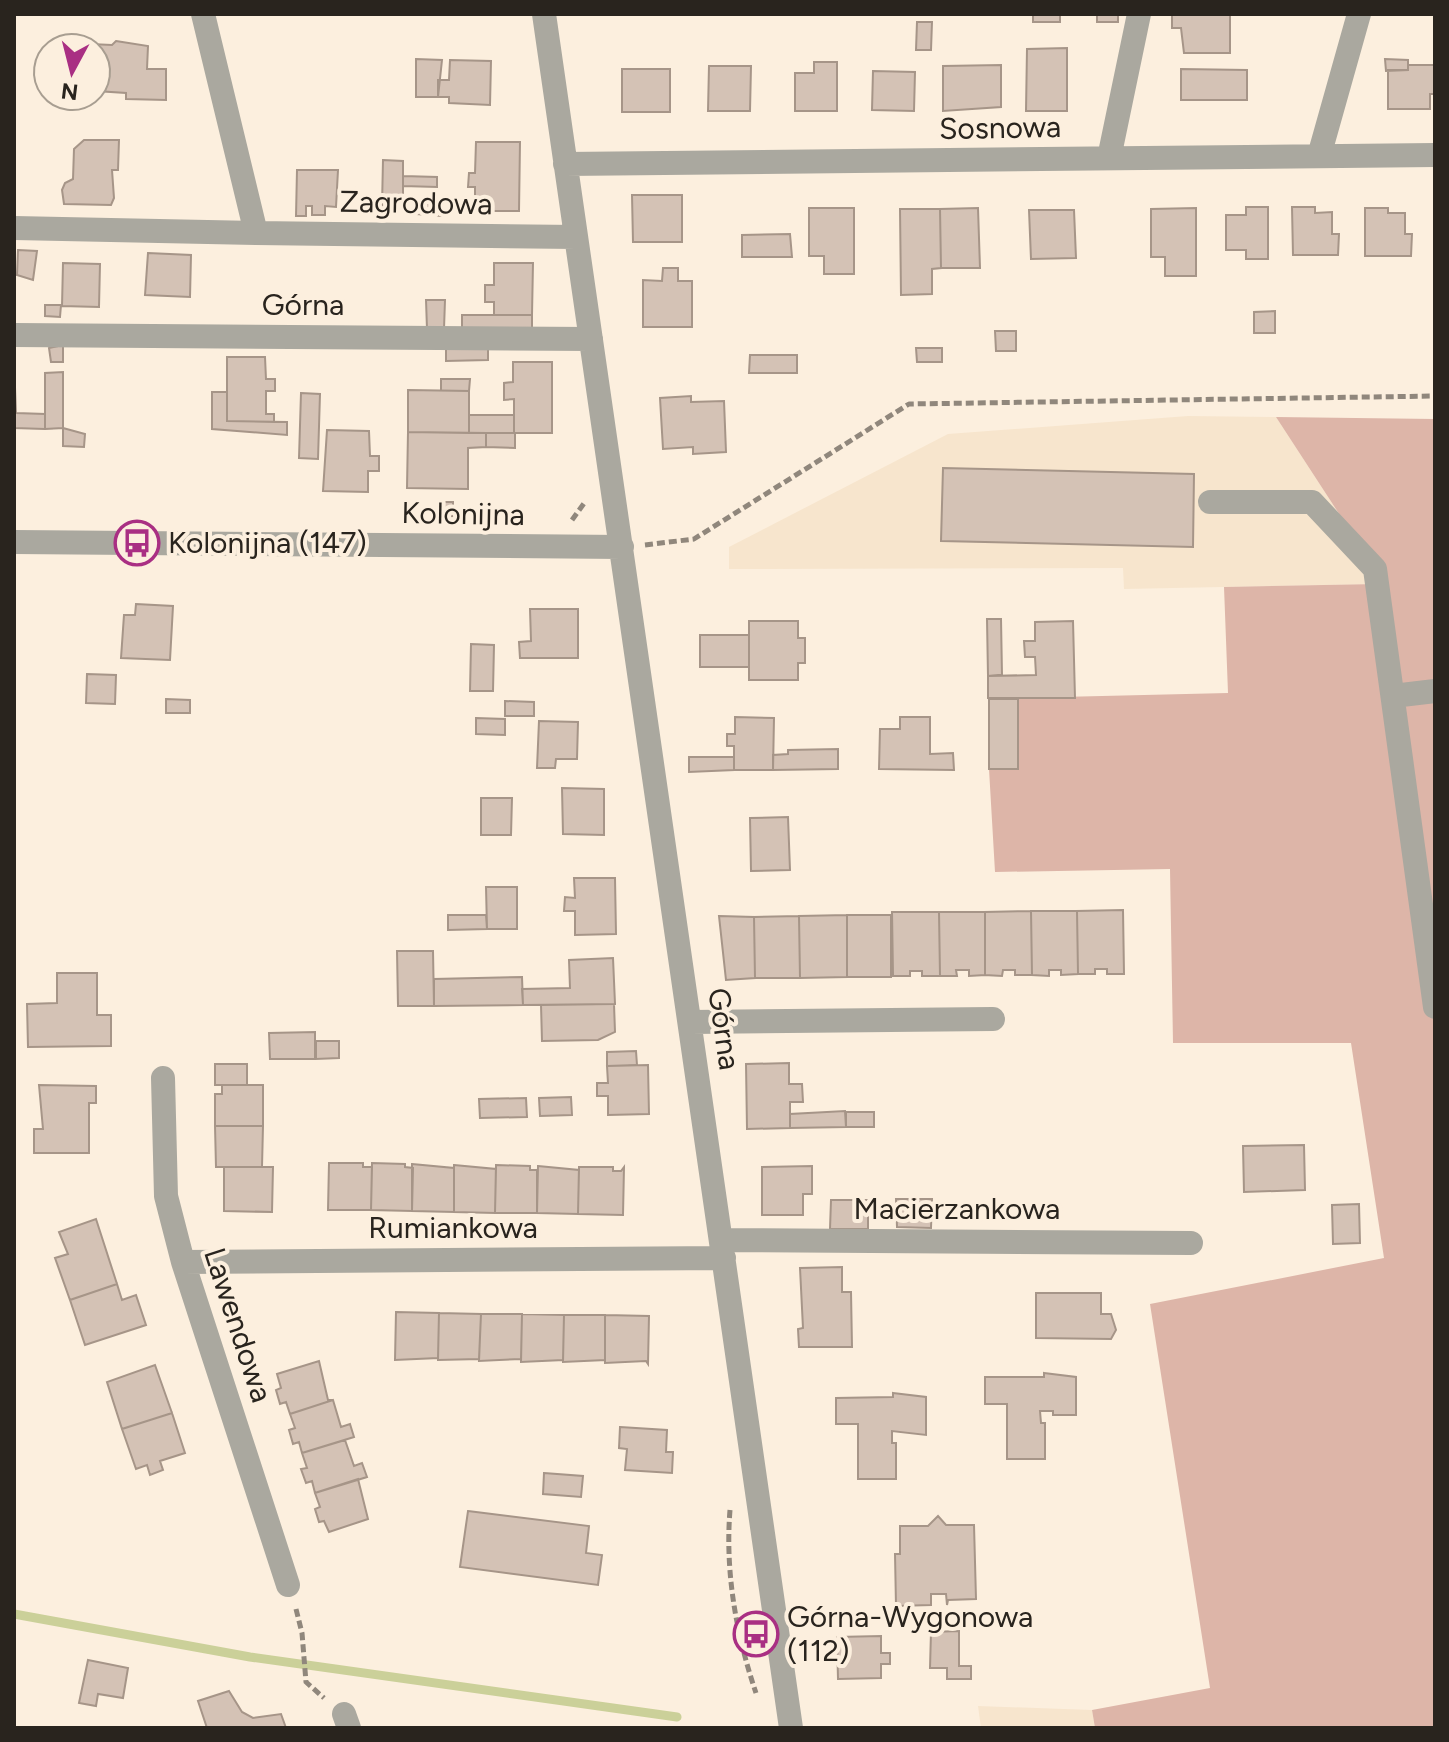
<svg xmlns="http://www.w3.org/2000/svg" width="1449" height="1742" font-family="Figtree,sans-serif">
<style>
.built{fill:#f7e5cd}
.green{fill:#ddb5a8}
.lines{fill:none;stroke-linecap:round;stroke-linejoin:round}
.stream{stroke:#cbd099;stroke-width:9}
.building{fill:#d4c2b5;stroke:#a69588;stroke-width:2}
.path{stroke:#90877c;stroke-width:5;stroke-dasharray:8 4;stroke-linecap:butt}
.minor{stroke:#aaa89f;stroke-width:24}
.labels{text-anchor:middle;stroke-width:8;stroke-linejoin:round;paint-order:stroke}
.street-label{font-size:30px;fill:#29241e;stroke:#fcefde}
.poi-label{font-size:30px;fill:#29241e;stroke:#fcefde;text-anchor:start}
</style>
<rect width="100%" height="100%" fill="#fcefde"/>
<path class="built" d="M1188,416L1276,417L1375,569L1377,584L1124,589L1123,568L729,569V547L948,434Z
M978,1706L1092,1710L1095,1728H981Z"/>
<path class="green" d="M1276,417L1435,419V1728H1095L1092,1710L1210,1688L1150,1304L1384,1258L1351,1043H1173L1170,869L995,872L989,769H1018V698L1228,693L1224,587L1377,584L1375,569Z"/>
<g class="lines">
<path class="stream" d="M14,1614L250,1657L677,1717"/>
</g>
<path class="building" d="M1033,14H1060V22H1033Z
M1097,14H1118V22H1097Z
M1172,14H1230V53H1184L1181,28H1172Z
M917,22H932L931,50H916Z
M116,41L148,46L147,69H166V100L126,99V93L96,91V48H91V44L112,45Z
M1067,48V111H1026L1027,49Z
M416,59L442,60L438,97H416Z
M1385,59L1408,60V70L1386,71Z
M450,60L491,61L490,105L449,103V97H438V80H449Z
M814,62H837V111H795V73H814Z
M1001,65V107L943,111V66Z
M1408,65H1435V94H1430V109H1388V70H1408Z
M709,66H751L750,111H708Z
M622,69H670V112H622Z
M1181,69L1247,70V100H1181Z
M873,71L915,72L914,111L872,110Z
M84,140H119L118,170H112L114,198L111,205L64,204L62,190L65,183L73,179L74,149Z
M476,142H520L519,211H475V187H468L469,173H475Z
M383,160L403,161V206H382Z
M297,170H338L336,207L325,206V215H312V206H306V216H296Z
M403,176L437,177V187L403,186Z
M632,195H682V242H633Z
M417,203L441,204V216L417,214Z
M1246,207H1268V259H1246V250H1226V215H1246Z
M1292,207H1315V213L1332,212V234H1339L1338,255H1293Z
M809,208H854V274H824V256H809Z
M978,208L980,268H941L940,209Z
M1196,208V276H1165V257H1151V209Z
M1365,208H1388V213H1405V234H1412L1411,256H1365Z
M900,209H940L941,268L932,269V294L901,295Z
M1029,210H1074L1076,258L1031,259Z
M790,234L792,257H742V235Z
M18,250L37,251L33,280L17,275Z
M148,253L191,255L190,297L145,295Z
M63,263L100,264L99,307L62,306Z
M494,263H533L532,315H494V302H485V285H494Z
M663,268H678V281H692V327H643V280L662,281Z
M426,300H445L444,329H427Z
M45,305H61L60,317L45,316Z
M1275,311V333H1254V312Z
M462,315H532V330L462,329Z
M995,331H1016V351H996Z
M63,345V362H51L49,348Z
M446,345H488V360L446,361Z
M916,348H942V362H917Z
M750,355H797V373H749Z
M227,357H265L266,379H275V391H266V414H274V422L227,421Z
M14,362L16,413L45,414V429L14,428Z
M513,362H552V433H514V399L504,400V383L513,382Z
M63,372V428L45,429V373Z
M441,379H470L469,391H441Z
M408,390L469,391V433L408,432Z
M212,392H227V421L287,422V435L212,429Z
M301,393L320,394L318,459L299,458Z
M691,396V402L724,401L726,452L693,454V447L663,449L660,398Z
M469,415H514V433H469Z
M63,428L85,434L84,447L63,446Z
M327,430L369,431L370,456H379V471H368V492L323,491Z
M408,432L486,433V447L468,448V489L407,488Z
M486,433H515V448L486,447Z
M943,468L1194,474L1193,547L941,541Z
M439,502H453V516L439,517Z
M136,604L173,606L170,660L121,658L124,615H135Z
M530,609H578V658H520L519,642L531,641Z
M987,619H1001L1002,675L988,676Z
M749,621H798V638H805V663H798V680H749Z
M1073,621L1075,698H988V676L1036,675L1035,657H1025L1024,641H1035V622Z
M700,635H749V667H700Z
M471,644L494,645L493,691H470Z
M87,674L116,675L115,704L86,703Z
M166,699L190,700V713H166Z
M989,699H1018V769H989Z
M505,701L534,702V716H505Z
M735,717L774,718L773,770H734V746H727V734H735Z
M900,717H930V754L953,753L954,770L879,769L880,729H900Z
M476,718L505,719V735L476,734Z
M539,721L578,722L577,759H556L555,768H537Z
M838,749V769L773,770V755L788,754V750Z
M689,757H734V770L689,772Z
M562,788L604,789V835L563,834Z
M481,798H512L511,835H481Z
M788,817L790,870L751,871L750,818Z
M574,878H615L616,934L575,935V911H564L565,897L575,898Z
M486,887H517V929H487Z
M1123,910L1124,974H1107V969H1095V974H1078L1077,911Z
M1031,911L1032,975H1015V970H1003L1002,976L985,975V912Z
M1031,911H1077L1078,974L1061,975V970H1049V976L1032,975Z
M892,912H939L940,976H922V971H910V976H893Z
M939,912H985V975L969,976V970H956L957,976H940Z
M448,915H486L487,929L448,930Z
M847,915V977L800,978L799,916Z
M847,915H891V977H847Z
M719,916L754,917L755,978L726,980Z
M799,916L800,978H755L754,917Z
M397,951H433L434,1006H398Z
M613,958L615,1004L523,1005L522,989L570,988L569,960Z
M57,973H97V1015H111V1046L28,1047L27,1004L57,1003Z
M522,977L523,1005L434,1006V979Z
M614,1004L615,1032L598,1040L542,1041L541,1005Z
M315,1032V1059H270L269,1033Z
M316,1041H339V1058L316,1059Z
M636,1051L637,1065L607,1066V1052Z
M789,1063V1084H802L803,1102H790V1128L747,1129L746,1064Z
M215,1064H247V1085H215Z
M648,1065L649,1114L608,1115V1096H597V1083H608L607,1066Z
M39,1085L96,1086V1103H89V1153H34V1129H43Z
M222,1085H263V1126H215V1094H222Z
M571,1097L572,1115L540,1116L539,1098Z
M526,1098L527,1117L480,1118L479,1099Z
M845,1111L846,1127L790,1128V1114Z
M846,1112H874V1127H846Z
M215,1126H263L262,1167H216Z
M1304,1145L1305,1190L1244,1192L1243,1146Z
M329,1163H363V1167H372L371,1210H328Z
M372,1163L405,1164V1167L413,1168L412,1211L371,1210Z
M412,1164L454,1168V1212L412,1211Z
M454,1165L496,1169L495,1213L454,1212Z
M496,1165L530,1166V1170H537V1213H495Z
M538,1166L579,1170L578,1214L537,1213Z
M812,1166V1194H803V1215H762V1167Z
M224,1167H273L272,1212L224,1211Z
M579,1167H613V1171H621L624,1167L623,1215L578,1214Z
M896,1199H932L931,1228L897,1227Z
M831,1200H868V1229H830Z
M1359,1204L1360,1243L1333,1244L1332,1205Z
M96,1219L117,1284L70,1300L55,1258L68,1254L59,1232Z
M842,1267V1292H851L852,1347H799L798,1329L803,1328L800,1268Z
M117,1284L122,1300L136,1295L146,1325L85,1345L70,1300Z
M1036,1293H1101V1314H1111L1116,1330L1111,1339L1036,1338Z
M396,1312L439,1313L438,1358L395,1360Z
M439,1313L481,1314L479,1359L438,1360Z
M481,1314H522L521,1359L479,1361Z
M522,1314L564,1315L563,1360L521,1362Z
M564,1315H605V1360L563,1362Z
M605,1315L649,1316L648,1364L646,1361L605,1363Z
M319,1361L328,1400H333L290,1414L286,1402L280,1404L276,1390L281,1388L277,1374Z
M155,1365L172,1413L122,1429L107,1382Z
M1044,1373L1076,1377V1415H1053V1411H1040L1041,1423H1045V1459H1007V1404H985V1377H1044Z
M893,1393L926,1397V1435L892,1431V1443H896V1479H858V1424H836V1398L893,1397Z
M333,1400L341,1427L350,1424L354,1437L302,1453L299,1442L293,1444L289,1430L295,1428L290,1414Z
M172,1413L185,1453L160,1461L163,1470L150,1475L147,1465L136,1469L122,1429Z
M620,1427L667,1430L666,1452H673L672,1473L625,1470L627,1449L619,1448Z
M345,1440L354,1466L362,1463L367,1477L315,1493L312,1481L306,1483L301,1469L307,1468L302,1453Z
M544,1473L583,1476L581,1497L543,1494Z
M358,1479L368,1519L329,1532L324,1521L319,1522L315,1509L320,1507L315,1493Z
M468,1511L589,1526L586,1553L602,1555L598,1585L460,1567Z
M938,1516L946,1525H974L976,1599L948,1600L947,1605L946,1594H931V1605L896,1606L895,1554H900V1526H928Z
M959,1631V1666H971V1679H947V1668H930L931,1632Z
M881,1636V1653H890V1664H881V1678L838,1679L837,1637Z
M88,1660L128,1668L123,1698L98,1694L96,1706L79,1703Z
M229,1691L242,1712L253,1718L281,1714L286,1728H207L198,1701Z"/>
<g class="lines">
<path class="path" d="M572,520L585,502
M645,545L694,539L909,404L1435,396
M730,1510C725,1572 736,1634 756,1693
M296,1609L302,1633L306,1682L324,1698"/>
<path class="minor" d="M203,14L256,233L576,237
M544,14L791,1728
M1319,156L1359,14
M1109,158L1139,14
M565,164L1435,155
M14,228L256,233
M14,335L591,339
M1210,502H1312L1375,569L1435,1007
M14,542L622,547
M1393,696L1435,691
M691,1022L993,1019
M163,1078L166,1196L183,1262L288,1585
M722,1240L1191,1243
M183,1262L724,1258
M344,1714L349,1728"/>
</g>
<defs>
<g id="bus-ring" transform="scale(2.3)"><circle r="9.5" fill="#fcefde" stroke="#a92f83" stroke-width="1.5"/><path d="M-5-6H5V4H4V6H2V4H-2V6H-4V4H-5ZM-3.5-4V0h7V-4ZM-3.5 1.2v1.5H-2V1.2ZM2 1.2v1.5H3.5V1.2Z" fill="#a92f83"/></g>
</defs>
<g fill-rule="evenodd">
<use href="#bus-ring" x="137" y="543"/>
<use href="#bus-ring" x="756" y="1634"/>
</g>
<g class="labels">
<g class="street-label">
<text transform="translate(1000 128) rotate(-1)" y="10">Sosnowa</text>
<text transform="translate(416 203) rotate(1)" y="10">Zagrodowa</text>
<text x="303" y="315">Górna</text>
<text transform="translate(463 514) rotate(1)" y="10">Kolonijna</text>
<text transform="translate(724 1029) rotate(82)" y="10">Górna</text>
<text x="957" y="1219">Macierzankowa</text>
<text x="453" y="1238">Rumiankowa</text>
<text transform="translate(238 1325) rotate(72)" y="10">Lawendowa</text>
</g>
<g class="poi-label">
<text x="168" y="553">Kolonijna (147)</text>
<text x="787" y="1627">Górna-Wygonowa<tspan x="787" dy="34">(112)</tspan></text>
</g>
</g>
<rect width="1449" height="1742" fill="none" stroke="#29241e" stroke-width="32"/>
<g transform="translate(72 72) rotate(187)"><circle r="38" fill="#fcefde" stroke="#a89e91" stroke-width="2"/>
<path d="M0-6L14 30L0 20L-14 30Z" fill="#a92f83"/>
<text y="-12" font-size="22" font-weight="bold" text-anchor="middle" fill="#29241e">N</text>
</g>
</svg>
